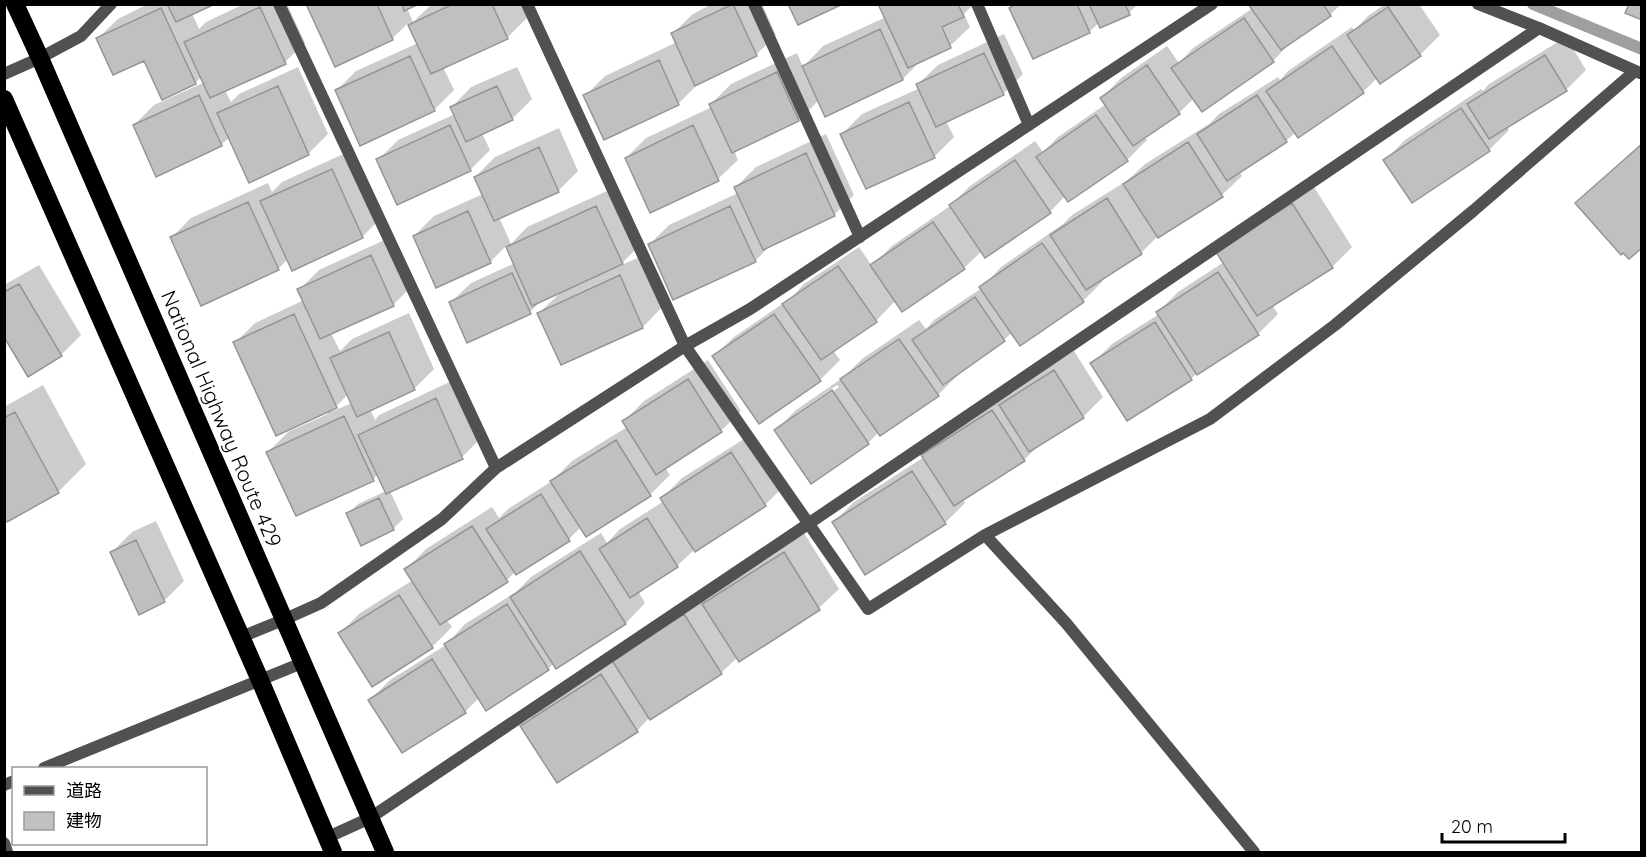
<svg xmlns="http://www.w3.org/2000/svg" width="1646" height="857" font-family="Quicksand,'Noto Sans JP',sans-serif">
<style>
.shadow{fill:#0003;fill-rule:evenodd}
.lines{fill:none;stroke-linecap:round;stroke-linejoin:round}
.stream{stroke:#9f9f9f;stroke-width:12}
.building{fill:#c0c0c0;stroke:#959595;stroke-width:1.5}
.street{stroke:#515151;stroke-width:12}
.highway{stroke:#000;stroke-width:18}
.labels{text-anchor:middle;stroke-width:4.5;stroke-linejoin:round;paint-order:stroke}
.street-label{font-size:21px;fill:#000;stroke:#fff}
</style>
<rect width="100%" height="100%" fill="#fff"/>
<path class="shadow" d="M148,4H211L192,13L199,29L206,22L244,4H287L305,43L285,62L225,90L231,102L239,94L298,67L328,134L308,154L230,137L221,145L134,125L154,105L205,82L202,76L195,83L98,38L118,19Z
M311,4H415L407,8L413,22L432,4H521L527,18L507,38L443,67L454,90L434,110L336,91L356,71L418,43L408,23L392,39Z
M712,4H762L776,35L756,55L698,84L678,104L605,138L585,96L605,76L677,42L673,33L693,14Z
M880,4H974L964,14L970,27L950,46L922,59L903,79L826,115L819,100L799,120L734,150L738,160L718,179L626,158L646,138L712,107L711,104L731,84L797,53L803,67L823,46L886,17Z
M1014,4H1138L1129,13L1100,26L1099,23L1089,32L1011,8Z
M1250,4H1341L1330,15L1293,40L1274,60L1202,110L1194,98L1179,113L1144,137L1147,140L1127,160L1065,196L1050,212L982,251L964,268L896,300L876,321L833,350L840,360L820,380L714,356L734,337L791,298L804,284L859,247L872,266L892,246L950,206L970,186L1035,141L1043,152L1058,137L1106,104L1102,98L1121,78L1167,46L1179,63L1193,48L1253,8Z
M1385,4H1419L1440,35L1420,55L1380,82L1377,78L1363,92L1296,132L1286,141L1239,171L1242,176L1222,195L1158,236L1141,253L1101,279L1103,281L1083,301L1012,332L1004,340L957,373L958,375L938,395L879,432L868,443L776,430L796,410L844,377L862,359L919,320L926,329L934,320L982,288L1001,267L1063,224L1072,215L1128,180L1145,164L1209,124L1219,114L1278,77L1280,80L1288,71L1352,27L1354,30L1368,16ZM837,385L839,387L797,417V413Z
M1004,34L1023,74L1003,94L946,121L954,137L934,157L842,134L862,114L920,88L918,84L938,65Z
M1566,37L1586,70L1566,90L1507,126L1509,130L1489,150L1385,160L1405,140L1481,89L1483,91L1489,84Z
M517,67L532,99L512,119L482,133L490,150L470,170L378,160L398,140L455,114L452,107L471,87Z
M559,128L578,171L558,191L499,217L511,244L527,227L616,187L642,243L619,266L640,257L662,307L643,327L562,364L539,313L562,291L544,298L530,312L468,341L451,302L471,283L515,263L507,245L490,262L437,286L414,236L434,216L483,194L475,177L495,157Z
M826,134L854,195L834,215L772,244L755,261L649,245L669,225L738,193L736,187L756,167Z
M1642,144V246L1577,203Z
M352,150L382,217L363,236L293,269L288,259L278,269L171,238L191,218L268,183L272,192L282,182Z
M1312,184L1352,247L1332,267L1272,305L1278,314L1258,334L1197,373L1191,379L1092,364L1112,344L1159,314L1158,312L1178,292L1224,262L1238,232Z
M391,237L413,285L393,305L331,333L340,351L352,339L409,313L434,369L414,389L370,409L375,420L379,415L456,379L482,437L462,457L390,491L403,519L393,529L348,514L358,504L386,491L378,474L373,480L268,452L288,432L328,414L235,343L255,323L304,300L299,290L319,270ZM348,394L352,403L331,412Z
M39,265L81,335L61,355L4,335V285Z
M1074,351L1103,397L1084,416L1040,444L1024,460L963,499L965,503L945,523L834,522L854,502L924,457L923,456L943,436L1012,392L1013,393L1021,386Z
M708,360L741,411L721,431L665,467L670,475L650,495L586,535L581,527L569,539L515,572L507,580L446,619L452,627L432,647L340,633L360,613L413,580L406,569L426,549L492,507L499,518L508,509L552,481L572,461L627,427L624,421L644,401Z
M43,385L86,464L58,492L4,514V407Z
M752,434L785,485L765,505L695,549L677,566L638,591L645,603L626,623L556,667L554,663L548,669L479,698L465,712L403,751L370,700L390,680L446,645L465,624L516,592L531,577L601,533L607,543L620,529L664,501L662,498L682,478Z
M156,521L184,581L164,601L112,552L132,532Z
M804,533L839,589L819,608L740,660L738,657L721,673L650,717L637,731L522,726L542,707L704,595L707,600L724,584Z"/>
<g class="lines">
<path class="stream" d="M1533,4L1642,49"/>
</g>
<path class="building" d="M167,4H215L176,22Z
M311,4H377L393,40L335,67L307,6Z
M402,4H419L404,11Z
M453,4H492L508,39L431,74L408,25Z
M733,4L757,56L695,86L671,33Z
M788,4H843L798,25Z
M878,4H958L964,17L942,27L951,48L908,68Z
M1016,4H1077L1090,33L1033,59L1009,8Z
M1089,4H1125L1130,15L1100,28Z
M1248,4H1323L1331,16L1281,50Z
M1629,4H1642V20L1625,13Z
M260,7L286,64L210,98L184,42Z
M1388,7L1421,56L1380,84L1347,35Z
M161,8L196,84L162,100L144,61L113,75L96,38Z
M1244,18L1274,62L1202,112L1171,68Z
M880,29L903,80L825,117L802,66Z
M1332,46L1364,93L1298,138L1266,91Z
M984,53L1004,95L936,127L916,84Z
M1545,55L1567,91L1489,139L1467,104Z
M410,56L435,111L360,146L335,90Z
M659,60L679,105L604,140L583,95Z
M1147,65L1180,114L1133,146L1100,98Z
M777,72L799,121L732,153L709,104Z
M278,86L309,155L249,183L217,113Z
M497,86L513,120L466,142L450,107Z
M199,95L222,146L156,177L133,125Z
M1257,95L1287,142L1227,181L1197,134Z
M909,102L935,158L866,189L840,134Z
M1461,108L1490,151L1412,203L1383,160Z
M1096,115L1128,161L1068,202L1036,157Z
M450,125L471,171L397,205L376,159Z
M693,125L719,181L650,213L625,158Z
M1188,142L1223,197L1158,238L1123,184Z
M1642,144V248L1629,259L1623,253L1621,255L1575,203Z
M539,147L559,192L494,221L474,177Z
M806,153L835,216L763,250L734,187Z
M1015,160L1051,213L985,258L949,205Z
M332,169L363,238L292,271L260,201Z
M1107,198L1142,254L1086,290L1050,235Z
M248,202L279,270L201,306L170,237Z
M1292,203L1333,268L1257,316L1216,252Z
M596,206L623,264L532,306L506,247Z
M730,206L756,262L673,300L648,244Z
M468,211L491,263L436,288L413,236Z
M933,222L965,269L902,312L870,265Z
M1042,243L1084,302L1020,346L979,287Z
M371,255L394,306L320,339L297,289Z
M838,266L877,322L821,360L782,304Z
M1218,272L1259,335L1197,375L1156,312Z
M512,273L531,314L467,343L449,302Z
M620,275L643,328L561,365L537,313Z
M19,284L62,356L28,377L4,337V292Z
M975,297L1005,341L943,385L912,340Z
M294,314L337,408L276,436L233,342Z
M774,314L821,381L759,424L712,356Z
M1155,322L1192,380L1127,421L1090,363Z
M389,332L415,390L357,417L330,358Z
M899,339L939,396L880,436L840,379Z
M1054,370L1084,418L1029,452L999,405Z
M688,379L722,432L656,475L622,421Z
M832,390L869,444L811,484L774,430Z
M436,398L463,459L386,494L358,435Z
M992,410L1025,461L954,506L921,455Z
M15,412L59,493L7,522L4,518V418Z
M344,416L374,481L296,516L266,452Z
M616,440L651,496L586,537L550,481Z
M731,452L766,506L695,552L660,498Z
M912,471L946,524L865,575L832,522Z
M541,494L570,541L516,575L486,529Z
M379,498L394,530L361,546L346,513Z
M647,518L678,567L630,598L599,549Z
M472,526L508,582L440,625L404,569Z
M136,540L165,602L139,615L110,552Z
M580,551L626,624L556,669L510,597Z
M784,552L820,610L739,662L702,604Z
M399,595L433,648L372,687L338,633Z
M507,604L549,670L486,711L444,644Z
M684,614L722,674L650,720L611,659Z
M432,659L466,713L402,753L368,700Z
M601,674L638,732L557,783L520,726Z"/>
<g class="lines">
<path class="street" d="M279,4L496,468
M527,4L685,346L868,609L985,535L1066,623L1254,852
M754,4L860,237
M977,4L1029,125
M1478,4L1539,28L1640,73
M4,74L40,58L81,36L111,4
M985,535L1210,419L1335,325L1473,211L1635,71
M241,637L283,620L321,603L442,519L496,468L685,346L750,309L1212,4
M44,768L302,663
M4,785L14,781
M326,838L370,818L808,524L1539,28
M4,843L7,852"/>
<path class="highway" d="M15,4L40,58L385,852
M4,99L260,680L333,852"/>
</g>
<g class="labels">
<g class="street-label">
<text transform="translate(221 419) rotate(67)" y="7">National Highway Route 429</text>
</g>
</g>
<rect width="1646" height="857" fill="none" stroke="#000000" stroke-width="12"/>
<rect x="12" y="767" width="195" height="78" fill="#ffffff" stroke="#999999" stroke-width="1.5"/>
<rect x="24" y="786" width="30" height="9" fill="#515151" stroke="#999999" stroke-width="1.5"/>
<text x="66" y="797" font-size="18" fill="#000000">道路</text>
<rect x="24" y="812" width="30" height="18" fill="#c0c0c0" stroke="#999999" stroke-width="1.5"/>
<text x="66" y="827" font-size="18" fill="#000000">建物</text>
<path d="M1442 833v9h123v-9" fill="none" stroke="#000000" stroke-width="3"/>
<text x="1451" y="833" font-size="18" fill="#000000" stroke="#ffffff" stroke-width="4.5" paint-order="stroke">20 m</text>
</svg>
